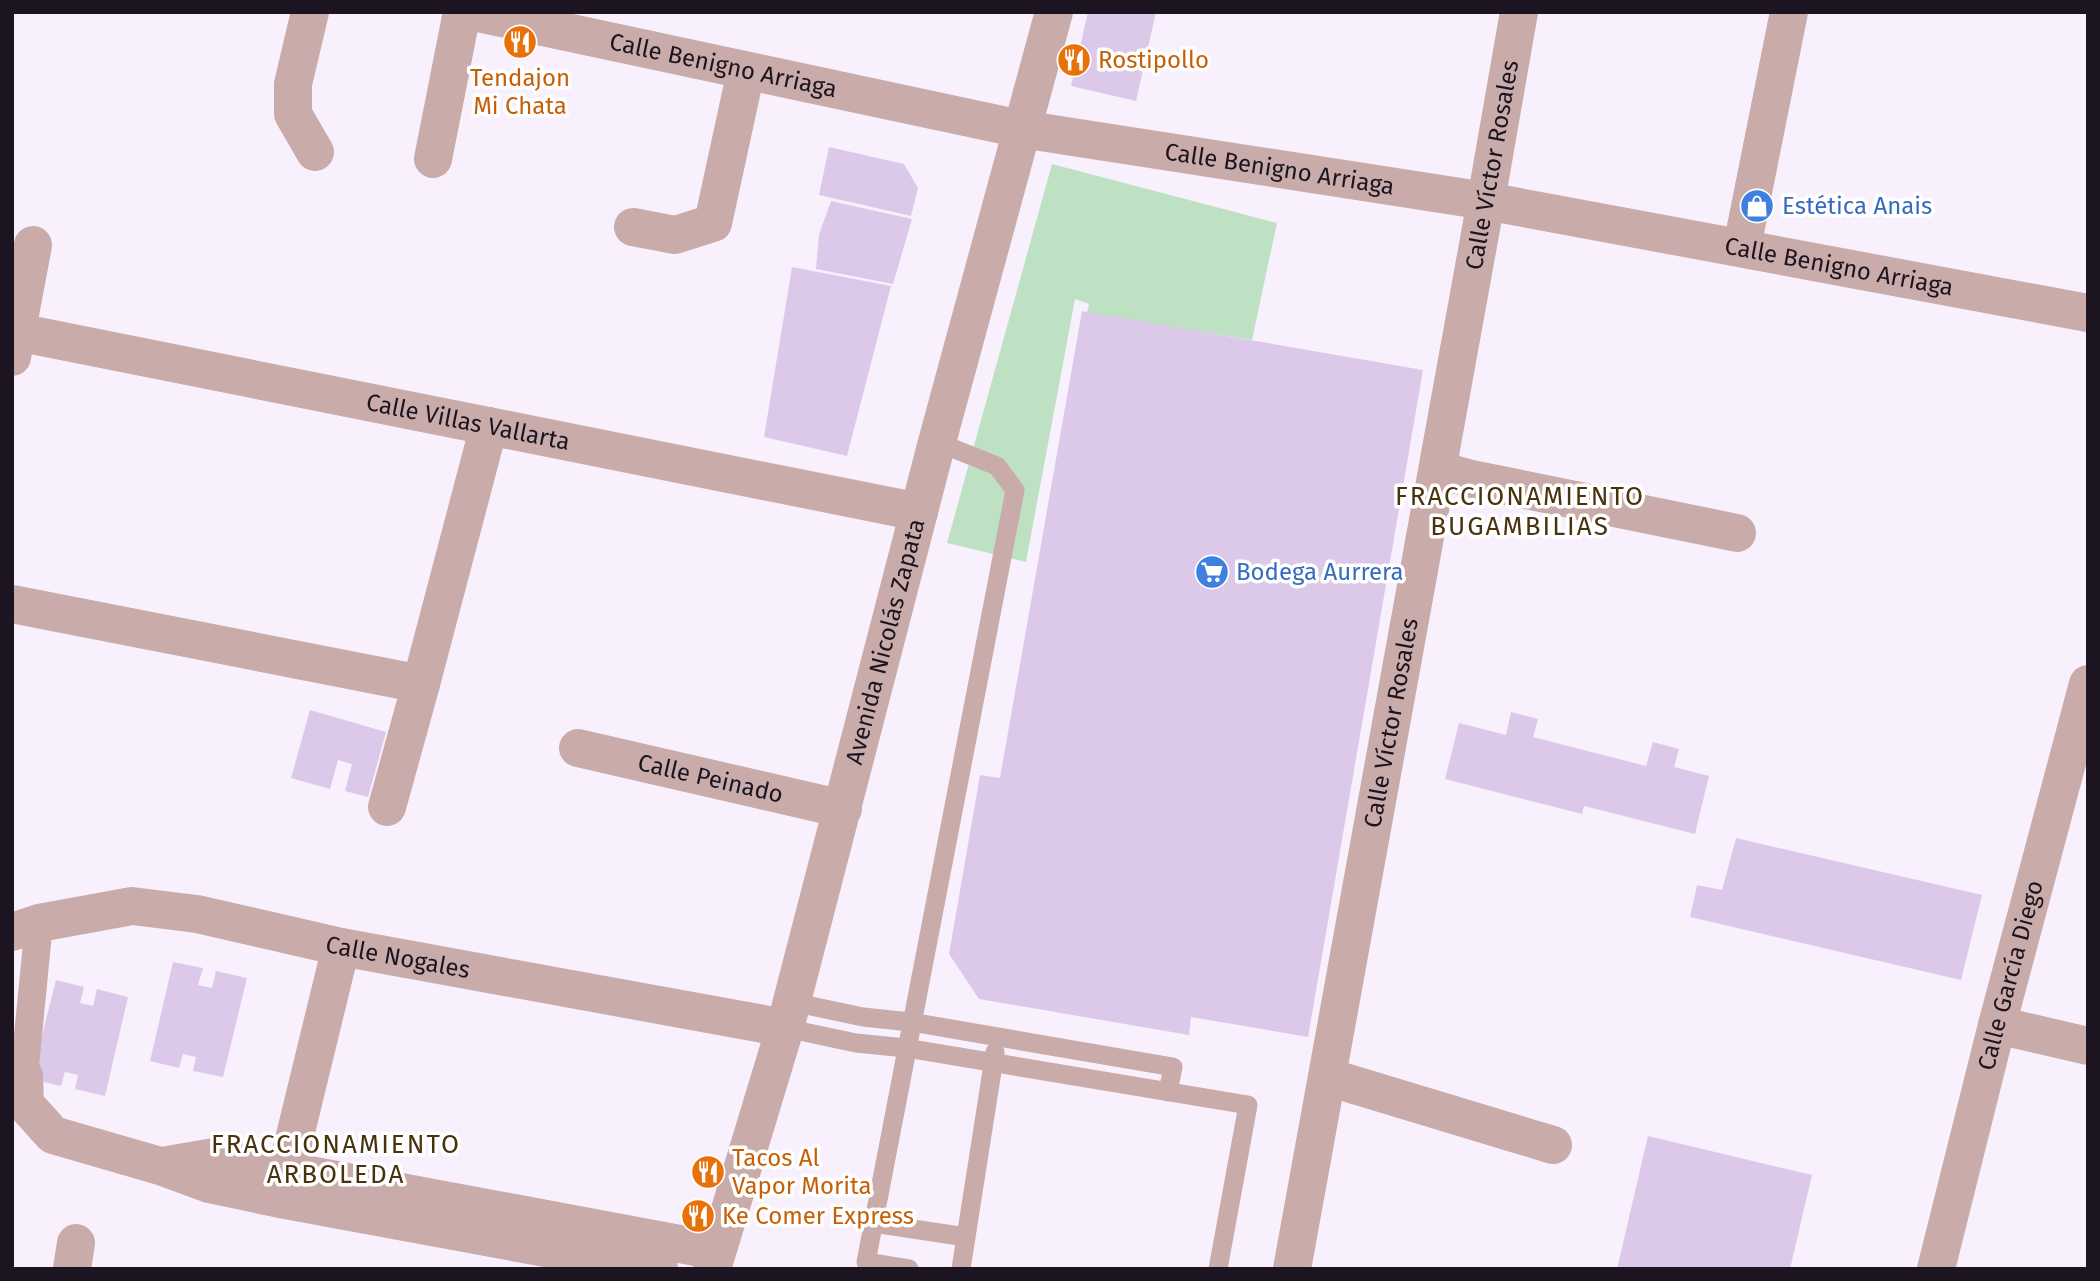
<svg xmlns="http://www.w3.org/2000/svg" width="2100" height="1281" font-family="'Fira Sans',sans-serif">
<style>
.green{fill:#bee1c3}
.building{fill:#dcc9ea}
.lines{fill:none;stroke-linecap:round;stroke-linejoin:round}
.service{stroke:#c9acaa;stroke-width:19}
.pedestrian{stroke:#c9acaa;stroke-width:28}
.minor{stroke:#c9acaa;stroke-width:38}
.tertiary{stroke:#c9acaa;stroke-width:38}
.labels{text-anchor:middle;stroke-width:7;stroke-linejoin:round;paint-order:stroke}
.food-label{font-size:24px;fill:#c56008;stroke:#fff;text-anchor:start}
.street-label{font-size:24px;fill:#1c1420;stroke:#fff}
.shop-label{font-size:24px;fill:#366cbe;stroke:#fff;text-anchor:start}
.neighbourhood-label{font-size:26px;letter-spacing:2px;fill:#49330e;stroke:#fff}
</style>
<rect width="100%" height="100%" fill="#f9f0fe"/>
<path class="green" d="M1052,164L1277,223L1252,340L1087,313L1089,304L1075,299L1026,562L947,543Z"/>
<path class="building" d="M1088,12H1156L1136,101L1071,86Z
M829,147L904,164L918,188L911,216L819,195Z
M831,201L912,219L893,284L816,269L819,234Z
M792,267L891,286L847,456L764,437Z
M1082,311L1423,370L1308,1037L1191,1017L1189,1035L979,999L949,954L980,775L1000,778Z
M310,710L386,732L368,797L345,791L352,764L338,760L330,789L291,778Z
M1511,712L1538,719L1533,737L1646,766L1653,742L1679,749L1674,767L1709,776L1695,834L1584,806L1582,814L1445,779L1459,723L1506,735Z
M1736,838L1982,895L1961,980L1690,917L1697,885L1722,890Z
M173,962L203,968L198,985L212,988L216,971L247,978L223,1077L193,1071L196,1057L183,1054L179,1068L150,1061Z
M56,980L84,987L80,1003L93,1006L97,989L128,997L105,1096L75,1089L78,1075L65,1072L61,1086L31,1079Z
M1648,1136L1812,1175L1790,1269H1617Z"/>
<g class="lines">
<path class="service" d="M792,1002L863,1017L911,1022L1173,1067L1168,1092
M785,1028L856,1043L906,1048L1248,1105L1218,1269
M873,1223L966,1237
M909,1269L866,1262L1015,490L997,466L937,442
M961,1269L995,1052"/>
<path class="pedestrian" d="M24,1076L39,923"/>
<g class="minor">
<path d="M310,12L293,84V114L315,152"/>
<path id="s1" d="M473,12L1021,129L1486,201L2088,313"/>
<path d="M433,159L462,12"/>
<path d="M633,227L675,235L713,223L746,71"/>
<path d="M1742,247L1789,12"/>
<path id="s2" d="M17,332L919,512"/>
<path d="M12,357L33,245"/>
<path d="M1438,470L1472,479L1737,533"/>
<path d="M12,604L421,684"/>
<path id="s3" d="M578,748L843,809"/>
<path d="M387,807L421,684L489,426"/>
<path id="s4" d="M12,932L39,923L132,906L197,914L341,947L785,1028"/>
<path d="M1997,1025L2088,1046"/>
<path d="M24,1076L25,1104L53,1135L160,1166L209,1184L280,1199L659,1269"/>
<path d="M1328,1077L1553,1145"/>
<path d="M162,1166L214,1157L717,1251"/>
<path d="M281,1193L341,947"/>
<path d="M72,1269L76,1243"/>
<path id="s5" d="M1292,1269L1486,201L1519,12"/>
</g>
<g class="tertiary">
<path id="s6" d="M712,1269L785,1028L937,442L1054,12"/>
<path id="s7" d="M1936,1269L1997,1025L2088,684"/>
</g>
</g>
<defs>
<g id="restaurant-disc" transform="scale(1.75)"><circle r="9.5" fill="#e8710a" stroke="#fff"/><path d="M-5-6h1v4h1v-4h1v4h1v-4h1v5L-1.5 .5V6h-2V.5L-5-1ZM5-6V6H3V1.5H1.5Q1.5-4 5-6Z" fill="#fff"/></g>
<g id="shop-disc" transform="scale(1.75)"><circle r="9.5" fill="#3f7fe0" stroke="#fff"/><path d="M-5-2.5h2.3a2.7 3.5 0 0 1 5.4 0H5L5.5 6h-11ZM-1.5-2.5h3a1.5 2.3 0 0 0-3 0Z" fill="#fff"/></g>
<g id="supermarket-disc" transform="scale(1.75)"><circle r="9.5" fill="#3f7fe0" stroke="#fff"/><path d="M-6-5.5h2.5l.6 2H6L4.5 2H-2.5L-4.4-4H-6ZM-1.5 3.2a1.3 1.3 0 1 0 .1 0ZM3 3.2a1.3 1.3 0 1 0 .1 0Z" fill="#fff"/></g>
</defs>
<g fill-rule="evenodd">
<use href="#restaurant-disc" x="520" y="42"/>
<use href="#restaurant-disc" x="1074" y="60"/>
<use href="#shop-disc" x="1757" y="206"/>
<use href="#supermarket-disc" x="1212" y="572"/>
<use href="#restaurant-disc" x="708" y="1172"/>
<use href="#restaurant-disc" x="698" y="1216"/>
</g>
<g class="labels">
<g class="food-label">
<text x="1098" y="68">Rostipollo</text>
<text x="520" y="86" text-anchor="middle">Tendajon<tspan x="520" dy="28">Mi Chata</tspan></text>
<text x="732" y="1166">Tacos Al<tspan x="732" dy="28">Vapor Morita</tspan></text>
<text x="722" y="1224">Ke Comer Express</text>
</g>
<g class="street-label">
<text dy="8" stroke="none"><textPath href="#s1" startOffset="256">Calle Benigno Arriaga</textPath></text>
<text dy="8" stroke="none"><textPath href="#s5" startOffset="1122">Calle Víctor Rosales</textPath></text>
<text dy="8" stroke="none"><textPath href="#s1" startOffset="822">Calle Benigno Arriaga</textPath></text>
<text dy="8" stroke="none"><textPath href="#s1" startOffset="1390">Calle Benigno Arriaga</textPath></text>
<text dy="8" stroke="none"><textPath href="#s2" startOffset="460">Calle Villas Vallarta</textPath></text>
<text dy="8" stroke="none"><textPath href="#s6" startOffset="651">Avenida Nicolás Zapata</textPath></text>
<text dy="8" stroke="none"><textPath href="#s5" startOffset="555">Calle Víctor Rosales</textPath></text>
<text dy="8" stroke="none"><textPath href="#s3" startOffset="136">Calle Peinado</textPath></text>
<text dy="8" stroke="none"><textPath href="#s4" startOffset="394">Calle Nogales</textPath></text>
<text dy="8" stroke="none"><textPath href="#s7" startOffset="303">Calle García Diego</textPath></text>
</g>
<g class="shop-label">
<text x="1782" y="214">Estética Anais</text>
<text x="1236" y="580">Bodega Aurrera</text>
</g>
<g class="neighbourhood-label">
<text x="1520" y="505">FRACCIONAMIENTO<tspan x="1520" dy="30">BUGAMBILIAS</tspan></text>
<text x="336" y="1153">FRACCIONAMIENTO<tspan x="336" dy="30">ARBOLEDA</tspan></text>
</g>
</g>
<rect width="2100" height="1281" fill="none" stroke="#1c1420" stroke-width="28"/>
</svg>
